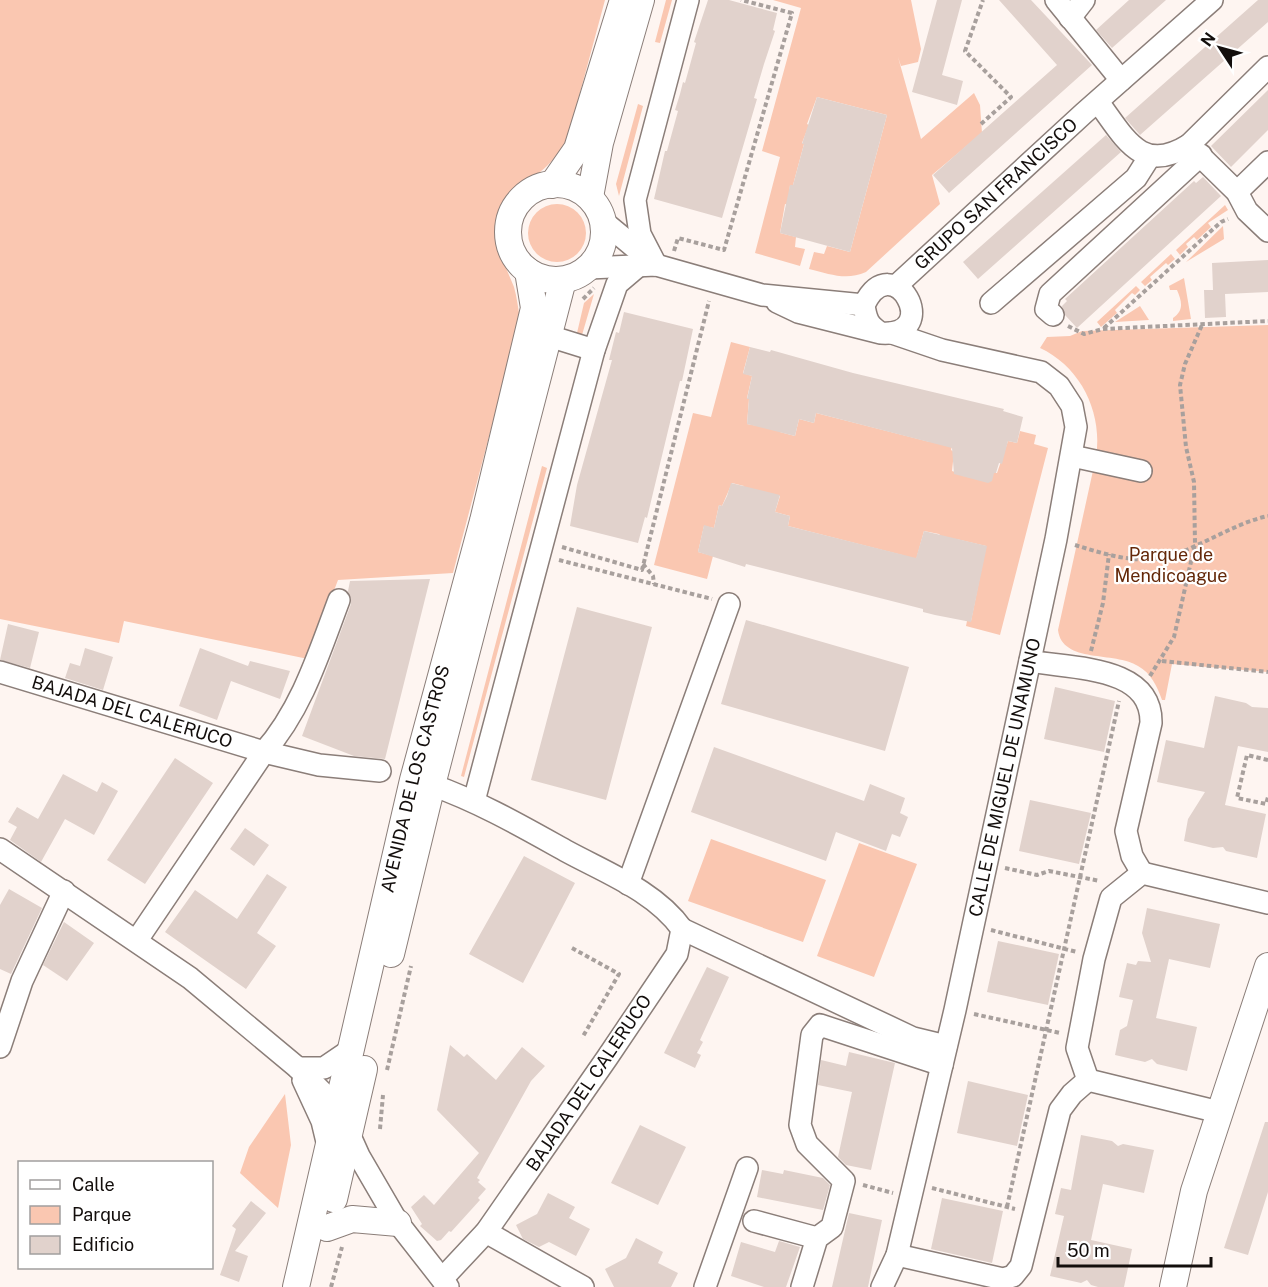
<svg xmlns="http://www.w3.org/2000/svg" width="1268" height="1287" font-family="'Public Sans',sans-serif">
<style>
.green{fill:#fac7b1}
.building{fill:#e1d2cc}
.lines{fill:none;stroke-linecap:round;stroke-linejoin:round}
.minor-casing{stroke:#8b7e79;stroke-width:24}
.major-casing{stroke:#8b7e79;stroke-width:28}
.path{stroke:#a8a09d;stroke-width:4;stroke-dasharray:4.5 3;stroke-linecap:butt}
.minor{stroke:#fff;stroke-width:21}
.major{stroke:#fff;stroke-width:26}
.labels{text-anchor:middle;stroke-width:4.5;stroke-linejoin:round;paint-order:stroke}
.street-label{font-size:18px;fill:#130e0c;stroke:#fff}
.park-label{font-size:18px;fill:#642809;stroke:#fff}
</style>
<rect width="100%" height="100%" fill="#fef5f1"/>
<path class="green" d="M0,0H605L567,141C559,152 551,164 540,172C532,177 523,179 517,186C482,222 498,248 514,287C517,297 518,308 520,319L453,573L338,580L308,659L124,621L119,643L0,619Z
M666,0H672L660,43L655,42Z
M773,0H911L921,49L918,62L901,66L898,57L921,139L974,93L980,105L982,133L932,175L940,204L866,272C846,281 830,274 809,269L814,252L824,254L827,246L850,252L887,115L817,97L807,124L809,125L802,143L804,144L793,185H790L788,205L785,204L780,233L796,237L795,247L805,249L800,266L755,253L780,157L762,151L801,8Z
M638,104L643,106L619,196L616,184Z
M528 233a29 29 0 1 1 58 0a29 29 0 1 1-58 0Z
M1225,205L1228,210L1208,223L1211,227L1197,240L1194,237L1186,244L1188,247L1180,255L1176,250Z
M1223,226L1224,239L1186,262Z
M1171,254L1175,259L1168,265L1166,263L1150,277L1152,280L1145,286L1141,282Z
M1184,278L1191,319L1173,321V318C1184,310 1182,302 1177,290H1170L1169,286Z
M1136,286L1140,290L1135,295L1132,293L1115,310L1117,313L1101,327L1097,322Z
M594,294L582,335L577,333L584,303Z
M1140,306L1149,320L1115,322Z
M1268,325V672L1172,664L1165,700H1162C1157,686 1151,673 1138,666C1115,651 1062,664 1058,630L1096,457C1103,413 1081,367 1040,348L1047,337L1070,336L1082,331Z
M731,342L750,347L743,373L752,376L747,398L749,399L747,424L780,430V432L795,436L799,419L814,423L816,413L930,442L957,428L951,450L954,452L952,471L955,472L997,473L1008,441L1017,443L1020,431L1036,435L1034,444L1048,448L1000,635L966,626L967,621H971L986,546L956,539L953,548L939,534L924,531L911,578L902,555L788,526L790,516L775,512L780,496L743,492L744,486L732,483L722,506L719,505L714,528L704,526L698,552L713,556L707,579L654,565L693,413L711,417Z
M542,466L547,468L464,777L461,776Z
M711,839L826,880L803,942L688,901Z
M859,843L917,864L874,977L817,956Z
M285,1094L291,1145L278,1208L240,1173L249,1147Z"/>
<path class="building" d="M708,0H729L777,13L773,30L775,31L764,64L754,98L757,99L722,218L654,199L665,151H667L678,111L675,110L680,94L683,82L685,83L696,43L694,42Z
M937,0H962L942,75L963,81L957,105L912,92Z
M999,0H1031L1092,65L949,193L933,175L1057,65Z
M1129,0H1166L1112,48L1096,30Z
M1258,0H1268V22L1140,135L1125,118Z
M1268,90V130L1231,167L1211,146Z
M817,97L887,115L850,252L780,233L790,185H793L804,144H802Z
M1106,135L1121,152L978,279L963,262Z
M1203,177L1221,196L1077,328L1065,315L1062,306L1067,301L1065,299L1194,181L1196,183Z
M1268,260V292L1225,294L1226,317L1205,318L1204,290H1213L1212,263Z
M624,312L693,329L682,381H680L647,518L645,517L638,543L570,526L577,485L612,360H609L616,332L619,333Z
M750,347L770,352L771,350L853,373L1004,409L1003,411L1023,417L1017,443L1008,441L1002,464L999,463L996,473H994L992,481L988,483L954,474L952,448L816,413L814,423L799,419L795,436L747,424L749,399H747L752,376L743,374Z
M731,483L780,495L775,512L790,516L788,526L916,558L924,531L987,546L971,622L935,615L923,612V609L746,564L745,567L698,552L704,525L714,528L719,505L722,506L727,496Z
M430,579L385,759L354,756L302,736L351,604L348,591L350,581Z
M577,607L652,627L606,800L531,780Z
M746,620L909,667L885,751L721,704Z
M8,624L39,632L30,668L0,660Z
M85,648L113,657L103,690L65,678L70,663L80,666Z
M200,648L248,666L250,661L290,671L280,699L231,681L217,720L179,706Z
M1055,687L1115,701L1104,752L1044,739Z
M1215,696L1246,703L1252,707L1268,708V752L1238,746L1225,805L1266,814L1257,858L1226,851L1223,847L1213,848L1184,841L1188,819L1205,792L1157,782L1166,740L1204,748Z
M714,747L864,801L870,784L905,798L900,813L908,817L900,837L892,834L886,851L836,832L826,861L691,812Z
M175,758L213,783L145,884L107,860Z
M63,774L97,792L102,782L118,791L94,835L65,819L41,862L10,840L17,827L8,822L17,807L38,819Z
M1030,800L1091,813L1079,864L1019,851Z
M245,828L269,845L254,866L230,849Z
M524,856L575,883L523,983L469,954Z
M267,874L287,887L257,933L276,946L246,989L165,932L195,890L237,919Z
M9,889L42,908L11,974L0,969V905Z
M1147,908L1220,924L1210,968L1169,959L1156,1018L1197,1027L1187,1071L1157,1064L1152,1059L1145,1062L1115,1055L1120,1030L1127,1026L1133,1000L1119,997L1127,963L1136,965L1138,961L1151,962L1142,933Z
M64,922L94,943L67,981L43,965Z
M998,941L1059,954L1048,1005L987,992Z
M707,967L729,977L700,1040L703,1042L697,1053L701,1055L695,1068L664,1053Z
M450,1045L464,1057L467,1054L496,1080L522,1047L545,1066L531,1081L477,1178L480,1180L478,1182L486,1189L478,1198L480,1200L451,1232L449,1231L441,1240L437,1241L420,1226L422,1224L411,1207L424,1195L434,1205L479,1153L437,1110Z
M849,1052L895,1063L871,1170L846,1165L838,1157L852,1092L818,1085L821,1060L846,1066Z
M968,1081L1028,1095L1017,1146L957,1133Z
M1265,1122H1268V1192L1248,1255L1224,1248Z
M640,1125L686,1147L658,1205L611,1183Z
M1081,1135L1112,1141L1118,1146L1123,1144L1154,1150L1144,1193L1103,1184L1091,1240L1132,1249L1124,1287H1098L1091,1285L1087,1280L1081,1283L1050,1276L1064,1216L1055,1214L1061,1188L1071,1190Z
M762,1170L783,1174L784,1170L823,1178L830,1185L823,1210L757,1197Z
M548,1193L575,1207L569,1218L590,1229L576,1256L549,1242L539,1247L523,1239L516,1225L537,1214Z
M942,1198L1003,1211L992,1263L931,1249Z
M251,1201L266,1213L235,1251L248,1256L239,1282L220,1275L236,1229L232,1226Z
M849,1213L882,1220L868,1287H832Z
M636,1238L663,1252L658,1263L678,1273L671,1287H614L605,1269L626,1258Z
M779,1241L800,1247L786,1287H764L731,1276L741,1242L775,1252Z"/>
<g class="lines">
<g class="minor-casing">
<g id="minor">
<path d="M1056,0L1121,80"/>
<path d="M1070,18L1084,0"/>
<path d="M1098,102C1125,138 1141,175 1189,145L1237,192L1247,211L1268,231"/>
<path d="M1189,145L1268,67"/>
<path d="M1237,192L1268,162"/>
<path d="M604,222L651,261"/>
<path d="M656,265L640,234L635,200L688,0"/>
<path d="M589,268L656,265L762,295L864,305"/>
<path id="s1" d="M896,286L1084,113L1212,0"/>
<path d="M777,302L798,312L881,333C945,337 893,245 864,305C866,319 868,325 881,333"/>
<path d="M991,303L1136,178L1150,156"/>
<path d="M1053,315L1046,309L1050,294L1201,155"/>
<path d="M549,336L594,350"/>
<path d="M1072,456L1141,471"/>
<path d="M1030,661C1071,669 1152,665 1151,723L1126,831L1132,856L1142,873"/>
<path id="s2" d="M0,672L264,752L319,765L380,771"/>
<path d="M432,785C480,802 523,827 568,852C607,873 656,892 682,929L677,954L607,1058L486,1232L442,1279"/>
<path d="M474,801L594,350L617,284L637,267"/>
<path d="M0,849L190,978L298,1068L337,1107L359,1156L398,1223L448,1287"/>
<path d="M628,884L729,604"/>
<path d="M682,929L913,1038L946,1046"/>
<path d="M137,940L264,752C302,709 319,653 339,600"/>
<path d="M0,1047L22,981L64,891"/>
<path d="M298,1068H324L352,1049"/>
<path d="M303,1080L322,1121L328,1146"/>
<path d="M1088,1080L1077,1048L1094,959L1111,898L1142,873L1268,903"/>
<path d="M1088,1080L1219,1112"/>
<path d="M754,1221L817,1238"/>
<path d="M486,1232L583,1287"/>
<path d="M897,1255L1003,1279L1013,1276L1021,1266L1060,1110L1072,1094L1088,1080"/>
<path d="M705,1287L747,1168"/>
<path d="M802,1287L817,1238L832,1227L844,1181L807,1144L800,1125L812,1035L820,1025L942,1065"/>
<path id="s3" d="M882,1287L897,1255L955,1010L1056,539L1076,427L1072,406L1059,386L1041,372L942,350L892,333"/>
</g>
</g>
<g class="major-casing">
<g id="major">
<circle cx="556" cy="232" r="48"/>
<path d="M552,185L577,149L623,0"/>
<path d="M590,197L600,143L641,0"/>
<path d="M391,954L432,785L563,280"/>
<path d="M334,1199L364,1069"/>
<path d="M327,1228L352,1219L398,1223"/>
<path id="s4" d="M296,1287L413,780L483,521L534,308L528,271"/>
<path d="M1173,1287L1194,1191L1268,966"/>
</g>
</g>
<path class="path" d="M981,124L1011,97L965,51L983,0
M674,251L678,238L724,250L792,13L741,0
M583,299L594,288
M1068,326L1084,334L1103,329L1268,321
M1104,328L1221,222L1228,219
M1075,545C1101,553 1129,562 1156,559C1191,554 1230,524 1268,516
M562,547L642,570L709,301
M559,560L712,599
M643,564L653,576L654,584
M1091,651L1103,603L1109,554
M1162,661L1268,672
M1150,676L1174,637L1195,544L1194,482L1186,447L1180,385L1185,364L1202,325
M1268,760L1247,755L1237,798L1266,804L1268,797
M1005,868L1037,875L1049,871L1100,881
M991,930L1077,952
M572,948L619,974L582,1038
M974,1014L1060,1033
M387,1070L411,966
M380,1129L383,1095
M863,1185L893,1193
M932,1188L1015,1209
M1007,1207L1119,701
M331,1287L342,1247"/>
<use href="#minor" class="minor"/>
<use href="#major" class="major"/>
</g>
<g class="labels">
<g class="street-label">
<text dy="6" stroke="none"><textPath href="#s1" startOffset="136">GRUPO SAN FRANCISCO</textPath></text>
<text dy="6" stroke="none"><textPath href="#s2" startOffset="138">BAJADA DEL CALERUCO</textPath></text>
<text dy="6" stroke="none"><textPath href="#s3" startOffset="525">CALLE DE MIGUEL DE UNAMUNO</textPath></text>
<text dy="6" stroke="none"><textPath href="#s4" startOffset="522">AVENIDA DE LOS CASTROS</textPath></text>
<text transform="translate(589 1083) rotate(-56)" y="6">BAJADA DEL CALERUCO</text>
</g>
<g class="park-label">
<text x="1171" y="561">Parque de<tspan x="1171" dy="21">Mendicoague</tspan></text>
</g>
</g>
<rect x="18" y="1161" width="195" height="108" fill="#ffffff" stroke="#a19f9e" stroke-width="1.5"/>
<rect x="30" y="1180" width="30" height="9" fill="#ffffff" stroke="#a19f9e" stroke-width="1.5"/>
<text x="72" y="1191" font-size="18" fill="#130e0c">Calle</text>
<rect x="30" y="1206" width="30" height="18" fill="#fac7b1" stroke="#a19f9e" stroke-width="1.5"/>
<text x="72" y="1221" font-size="18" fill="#130e0c">Parque</text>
<rect x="30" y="1236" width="30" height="18" fill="#e1d2cc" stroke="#a19f9e" stroke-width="1.5"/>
<text x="72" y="1251" font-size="18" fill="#130e0c">Edificio</text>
<g transform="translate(1220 48) rotate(306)" stroke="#ffffff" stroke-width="4.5" paint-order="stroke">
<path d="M0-4.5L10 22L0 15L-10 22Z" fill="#130e0c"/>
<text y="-9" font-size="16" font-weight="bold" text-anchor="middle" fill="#130e0c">N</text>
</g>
<path d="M1058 1257v9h153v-9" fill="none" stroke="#130e0c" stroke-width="3"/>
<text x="1067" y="1257" font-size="18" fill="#130e0c" stroke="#ffffff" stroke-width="4.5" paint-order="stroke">50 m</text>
</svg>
